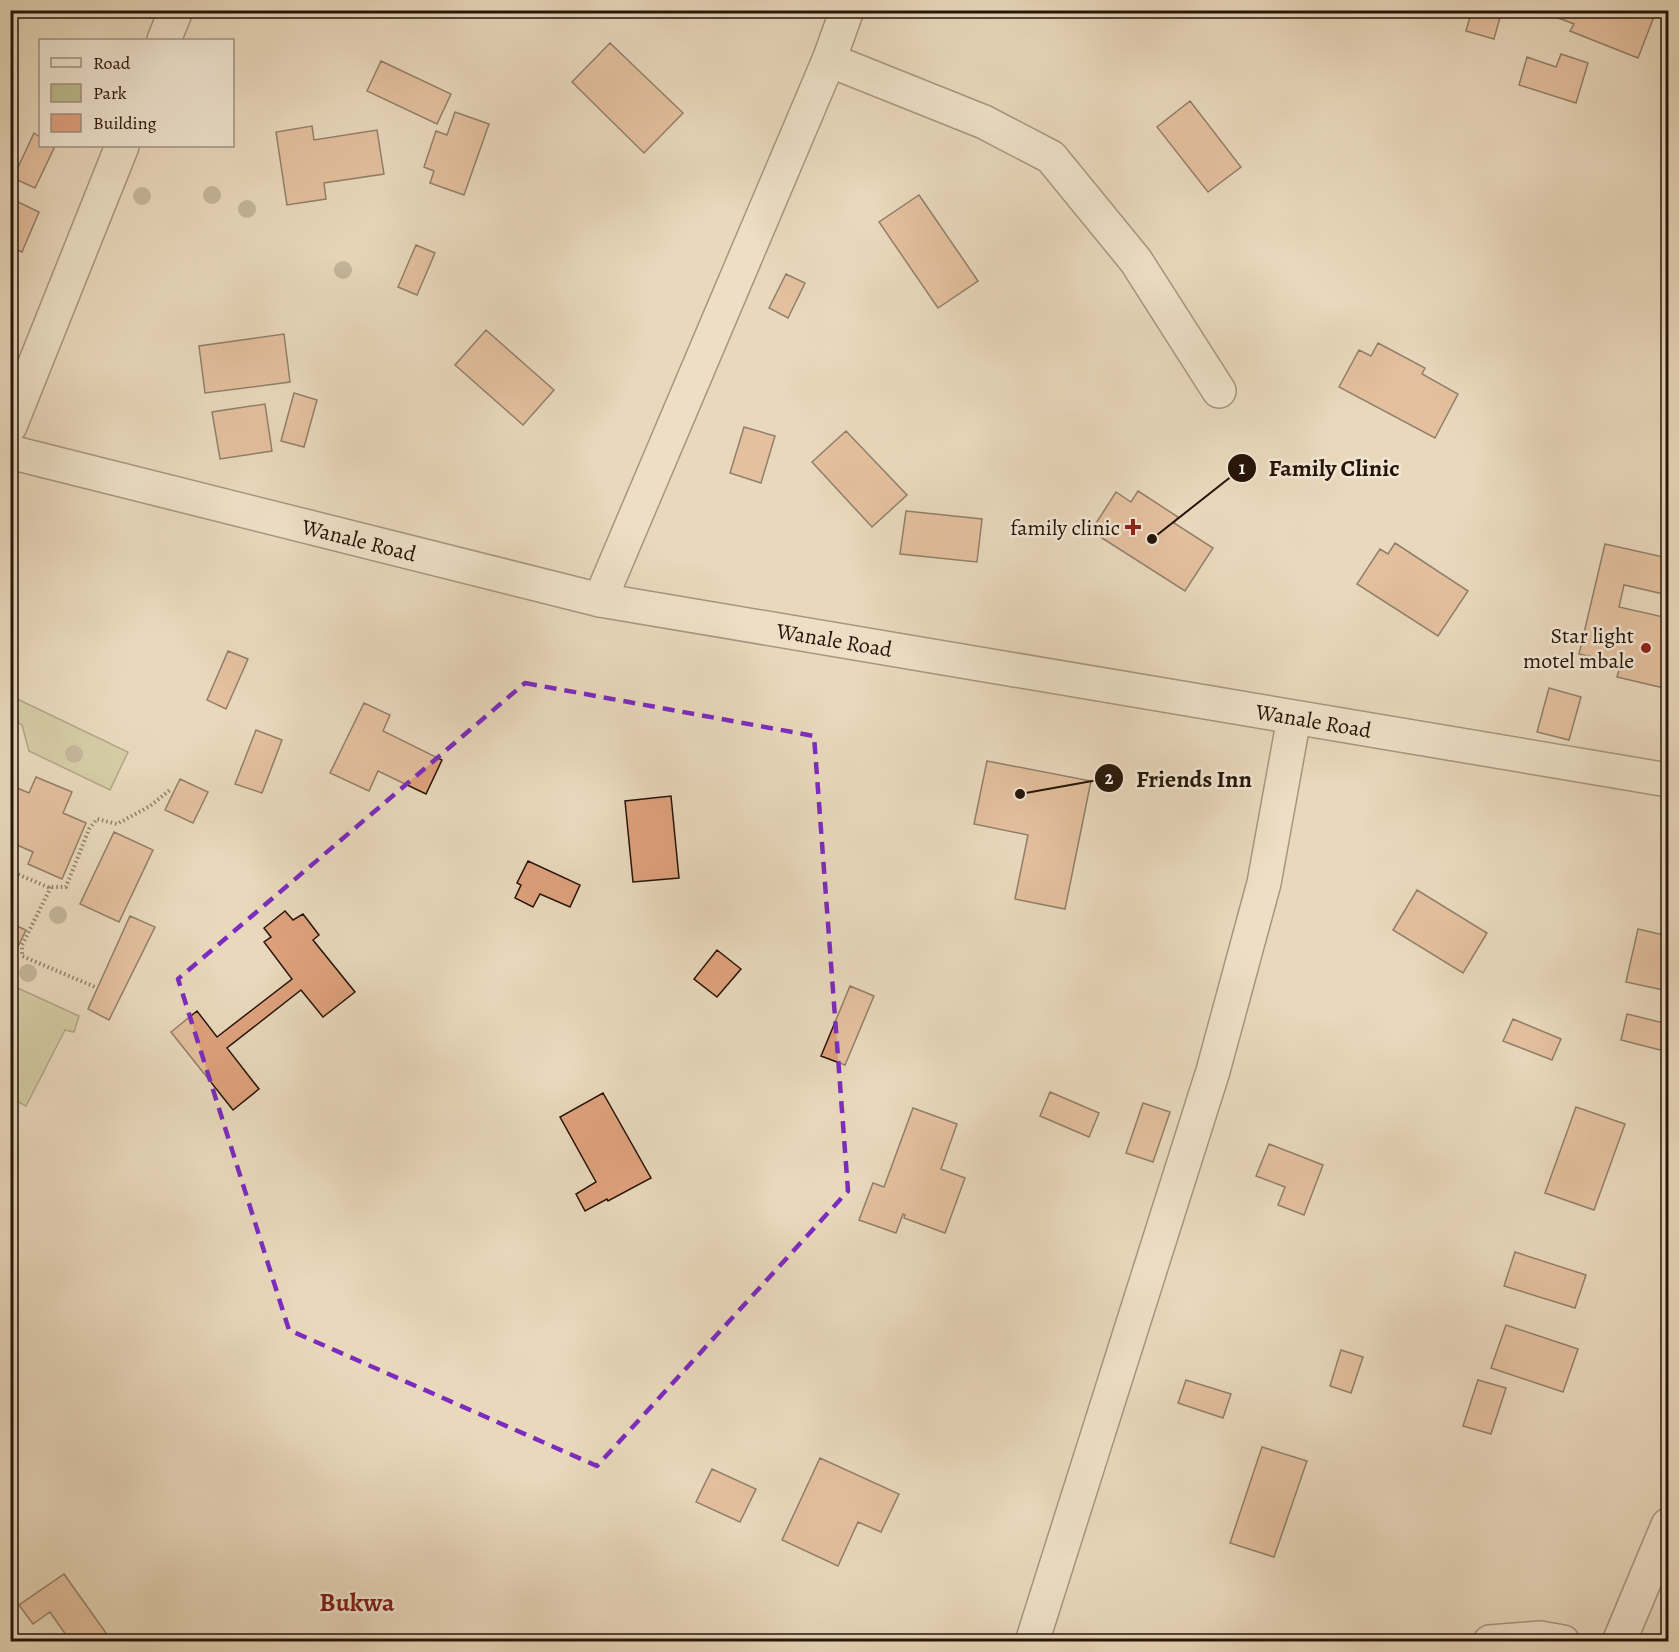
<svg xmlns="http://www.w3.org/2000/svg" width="1679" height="1652" font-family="Alegreya,serif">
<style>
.green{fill:#bcbd8d;stroke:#71684b;stroke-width:1.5}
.building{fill:#dea27d;stroke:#261409;stroke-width:1.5}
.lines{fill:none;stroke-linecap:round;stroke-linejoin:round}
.street-casing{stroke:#574536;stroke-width:36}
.path{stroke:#261409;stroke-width:4;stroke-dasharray:1.5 3;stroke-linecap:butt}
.street{stroke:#f1e6d3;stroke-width:33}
.tree{fill:#9a8d73}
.marked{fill:none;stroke:#7b2cbf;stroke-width:4.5;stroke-dasharray:12 8;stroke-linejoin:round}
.poi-dot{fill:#8f2418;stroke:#f1e6d3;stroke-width:2}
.labels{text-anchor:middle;stroke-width:5;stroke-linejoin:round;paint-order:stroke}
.poi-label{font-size:22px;fill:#261409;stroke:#f1e6d3;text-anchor:end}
.street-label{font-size:22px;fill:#261409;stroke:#f1e6d3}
.quarter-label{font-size:26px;font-weight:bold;fill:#7a1f14;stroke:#f1e6d3}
.leader{fill:none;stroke:#261409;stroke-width:2}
.callout-dot{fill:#261409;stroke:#f1e6d3;stroke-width:2}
.mark-label{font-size:18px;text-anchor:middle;font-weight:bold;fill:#fff}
.callout-label{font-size:24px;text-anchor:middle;font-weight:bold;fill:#261409;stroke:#f1e6d3;stroke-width:5;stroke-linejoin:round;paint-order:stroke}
</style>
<rect width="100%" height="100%" fill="#e9d8bc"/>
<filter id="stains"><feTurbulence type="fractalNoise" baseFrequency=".00333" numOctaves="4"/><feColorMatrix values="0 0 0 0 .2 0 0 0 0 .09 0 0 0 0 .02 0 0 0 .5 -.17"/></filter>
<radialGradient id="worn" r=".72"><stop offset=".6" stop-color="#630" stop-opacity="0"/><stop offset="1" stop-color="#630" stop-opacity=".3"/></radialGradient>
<path class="green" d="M11,696L128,752L110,790L29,751L22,725L11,718Z
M11,985L79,1016L74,1032L65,1030L26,1106L11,1098Z"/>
<path class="building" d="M1472,10H1502L1494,39L1466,31Z
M1549,10H1645L1655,14L1638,58L1570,31L1574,24L1553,16L1554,13Z
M610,43L683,113L644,153L572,82Z
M1561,54L1588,63L1576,103L1519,85L1527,57L1556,67Z
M381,61L451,94L437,124L367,91Z
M1190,101L1241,167L1208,192L1157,127Z
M455,112L489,124L464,195L430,183L434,171L424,167L436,131L447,135Z
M312,126L314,140L377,130L384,174L324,183L326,199L287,205L276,132Z
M34,133L40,137V146H55L35,188L13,178Z
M919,195L978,281L938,308L879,222Z
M16,201L39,212L22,252L10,247V213Z
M416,245L435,253L417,295L398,287Z
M786,274L805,283L788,318L769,308Z
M486,330L554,390L523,425L455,365Z
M284,334L290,382L205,393L199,346Z
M1378,343L1425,368L1422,374L1458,394L1435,438L1339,387L1359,350L1371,356Z
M294,393L317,400L304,447L281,441Z
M265,404L272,451L220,459L212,412Z
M744,427L775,436L761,483L730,473Z
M846,431L907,495L872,527L812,462Z
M1138,491L1178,517L1174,523L1213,548L1185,591L1091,531L1116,492L1131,502Z
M906,511L982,519L977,562L900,554Z
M1395,543L1468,591L1438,636L1357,584L1380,549L1388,554Z
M1605,544L1668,558V595L1624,585L1619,607L1668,618V689L1617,677L1621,663L1579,654Z
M228,651L248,659L226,709L207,700Z
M1549,688L1581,697L1569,740L1537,732Z
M364,703L390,715L383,731L442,760L426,794L378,771L369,791L330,773Z
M256,730L282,740L262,793L235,784Z
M987,761L1091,781L1065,909L1015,899L1028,835L974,824Z
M36,777L72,792L63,813L86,823L62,879L28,864L33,852L10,842V785L29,793Z
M180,779L208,792L193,823L165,810Z
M671,796L679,878L633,882L625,801Z
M114,832L153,850L119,922L80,904Z
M528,861L580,885L570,907L540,894L533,907L515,898L521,885L517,883Z
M1417,890L1487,933L1463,973L1393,930Z
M285,911L293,920L303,914L319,935L313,940L355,992L323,1017L301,990L227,1048L259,1089L233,1110L171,1032L197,1011L217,1037L292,979L264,942L271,937L264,928Z
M130,916L155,927L109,1020L88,1009Z
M10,923L26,930L10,963Z
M1638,929L1668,936V991L1626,982Z
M717,950L741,969L717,997L694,979Z
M850,986L874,996L845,1065L821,1056Z
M1627,1014L1668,1024V1052L1621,1040Z
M1513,1019L1561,1039L1552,1060L1503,1041Z
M1050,1092L1099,1113L1089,1137L1040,1116Z
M603,1093L651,1178L608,1201L607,1199L585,1211L576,1194L596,1182L560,1117Z
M1143,1103L1170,1112L1153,1162L1126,1153Z
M1576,1107L1625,1124L1594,1210L1545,1193Z
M913,1108L957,1124L941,1169L965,1178L945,1233L904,1218L905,1215L903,1214L896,1233L859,1220L873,1183L884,1187Z
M1269,1144L1323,1165L1304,1215L1278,1205L1285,1187L1256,1176Z
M1515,1252L1586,1275L1575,1308L1504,1286Z
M1506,1325L1578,1349L1563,1392L1491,1368Z
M1341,1350L1363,1357L1351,1393L1330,1386Z
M1186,1380L1231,1394L1223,1418L1178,1403Z
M1478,1380L1506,1388L1491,1434L1463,1426Z
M1262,1447L1307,1461L1274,1557L1230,1543Z
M820,1458L899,1494L881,1532L858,1522L838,1566L782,1540Z
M712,1469L756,1489L740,1522L696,1502Z
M64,1574L111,1640L108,1642H71L50,1612L33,1624L19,1605Z"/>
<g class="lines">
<g class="street-casing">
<g id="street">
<path d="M164,40L176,10"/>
<path d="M829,60L984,122L1051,157L1136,261L1219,391"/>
<path d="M10,426L122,146"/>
<path id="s1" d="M10,452L600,600L1668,780"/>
<path d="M600,600L829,60L847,10"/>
<path d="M1032,1642L1213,1071L1264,883L1294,718"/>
<path d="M1490,1642L1540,1638L1563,1642"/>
<path d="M1619,1642L1668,1525"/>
</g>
</g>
<path class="path" d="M10,871L48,887H66L89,829L97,819L117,824L150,806L170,790
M51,887L22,945V956L95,987"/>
<use href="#street" class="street"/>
</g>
<g class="tree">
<circle cx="212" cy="195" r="9"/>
<circle cx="142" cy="196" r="9"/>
<circle cx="247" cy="209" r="9"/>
<circle cx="343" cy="270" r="9"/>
<circle cx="74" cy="754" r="9"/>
<circle cx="58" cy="915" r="9"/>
<circle cx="28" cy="973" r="9"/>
</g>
<path d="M0 0H1679V1652H0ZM525,683L814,736L848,1191L597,1466L289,1330L178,979Z" fill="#e9d8bc" fill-opacity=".55" fill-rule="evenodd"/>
<path class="marked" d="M525,683L814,736L848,1191L597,1466L289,1330L178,979Z"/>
<g class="poi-dot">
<path d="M1130 518h6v6h6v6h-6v6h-6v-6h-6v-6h6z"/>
<circle cx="1646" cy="648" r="6"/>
</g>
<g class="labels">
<g class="poi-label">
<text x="1120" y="535">family clinic</text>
<text x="1634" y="643">Star light<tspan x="1634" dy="25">motel mbale</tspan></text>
</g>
<g class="street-label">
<text dy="8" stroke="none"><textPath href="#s1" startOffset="360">Wanale Road</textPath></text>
<text dy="8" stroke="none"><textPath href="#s1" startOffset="846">Wanale Road</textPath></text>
<text dy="8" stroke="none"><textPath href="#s1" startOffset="1332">Wanale Road</textPath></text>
</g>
<g class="quarter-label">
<text x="357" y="1611">Bukwa</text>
</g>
</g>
<path class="leader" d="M1152 539L1242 468M1020 794L1109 778"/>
<g class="callout-dot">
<circle cx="1152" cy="539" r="6"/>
<circle cx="1020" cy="794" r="6"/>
<circle cx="1242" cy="468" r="15"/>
<circle cx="1109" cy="778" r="15"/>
</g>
<g class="mark-label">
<text x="1242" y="474">1</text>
<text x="1109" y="784">2</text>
</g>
<g class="callout-label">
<text x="1334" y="476">Family Clinic</text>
<text x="1194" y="787">Friends Inn</text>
</g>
<rect width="1679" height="1652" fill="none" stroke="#e9d8bc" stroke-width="36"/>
<rect x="12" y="12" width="1655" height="1628" fill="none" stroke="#261409" stroke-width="3"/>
<rect x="18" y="18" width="1643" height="1616" fill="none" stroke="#261409" stroke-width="1.5"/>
<rect x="39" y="39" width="195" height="108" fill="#f1e6d3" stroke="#a09282" stroke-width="1.5"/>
<rect x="51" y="58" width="30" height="9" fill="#f1e6d3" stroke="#a09282" stroke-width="1.5"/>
<text x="93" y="69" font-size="18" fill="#261409">Road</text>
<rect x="51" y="84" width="30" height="18" fill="#bcbd8d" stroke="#a09282" stroke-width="1.5"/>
<text x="93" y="99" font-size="18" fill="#261409">Park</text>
<rect x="51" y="114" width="30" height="18" fill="#dea27d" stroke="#a09282" stroke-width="1.5"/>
<text x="93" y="129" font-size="18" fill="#261409">Building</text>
<rect width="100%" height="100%" filter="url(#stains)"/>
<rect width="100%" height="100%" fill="url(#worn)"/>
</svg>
